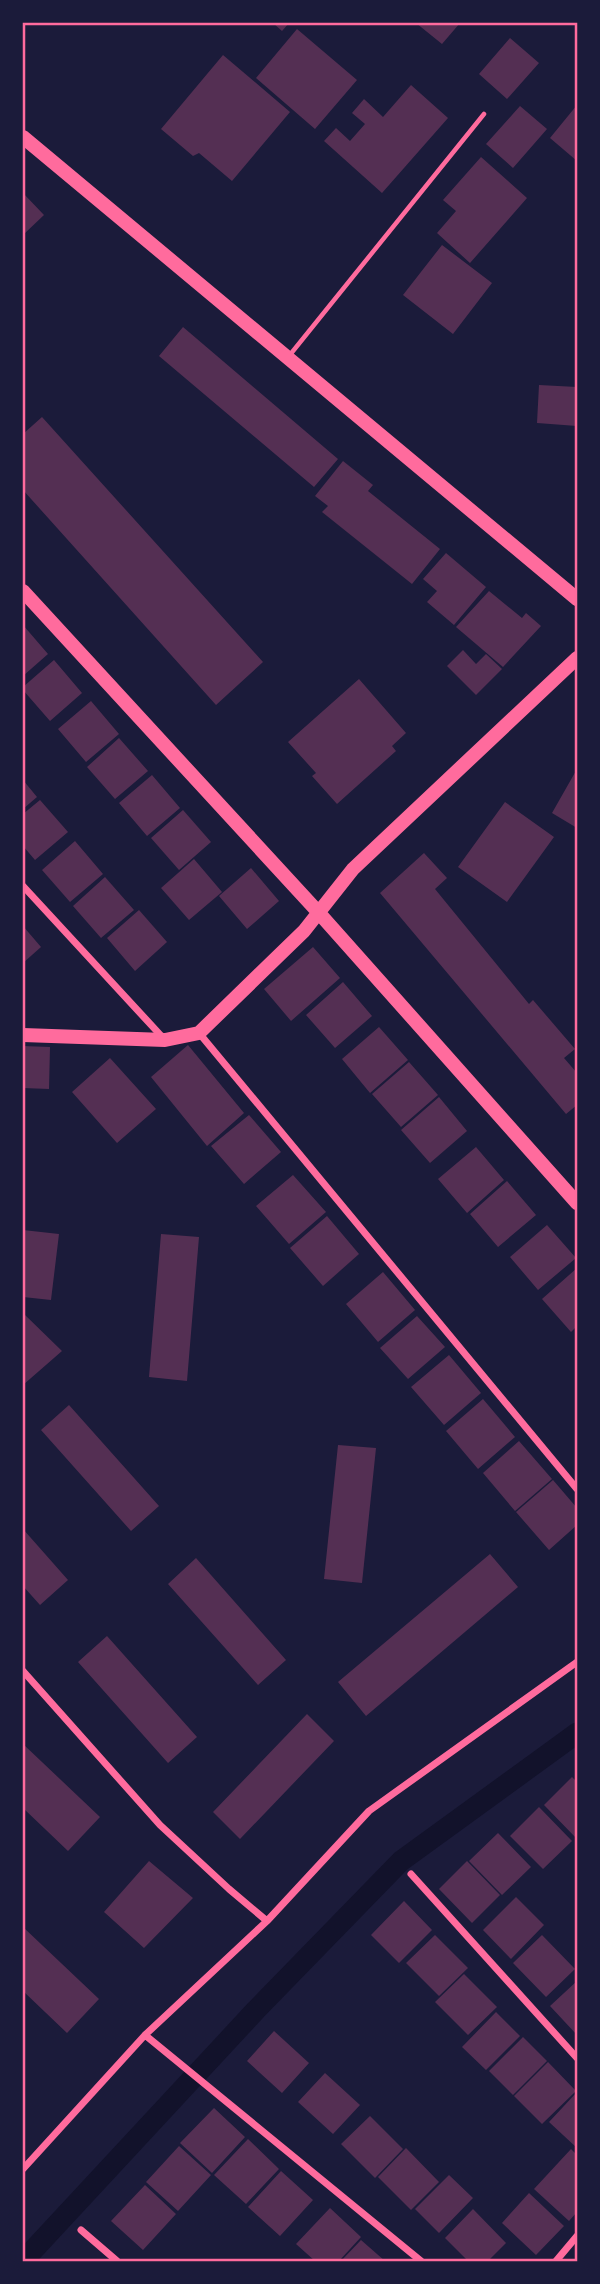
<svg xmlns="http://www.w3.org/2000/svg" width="600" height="2284" font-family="'Open Sans',sans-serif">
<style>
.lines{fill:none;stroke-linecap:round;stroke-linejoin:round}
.canal{stroke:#12122b;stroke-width:21}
.building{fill:#542f53}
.service{stroke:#ff6b9d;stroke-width:4.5}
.minor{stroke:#ff6b9d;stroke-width:7}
.primary{stroke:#ff6b9d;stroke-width:14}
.neatline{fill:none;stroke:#ff6b9d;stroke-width:2.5}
</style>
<rect width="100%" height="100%" fill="#1b1b3a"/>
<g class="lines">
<path class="canal" d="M23,2261L256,2010L401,1861L577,1733"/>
</g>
<path class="building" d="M273,23H289L282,31Z
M416,23H460L442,44Z
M297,29L357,80L315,129L256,78Z
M510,38L539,63L507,99L479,74Z
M223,55L290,112L232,181L199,153L193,156L161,129Z
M411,85L448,118L382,193L324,141L336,128L350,141L365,124L352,113L364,99L383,117Z
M577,105V161L550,138Z
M520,106L547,129L513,168L486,144Z
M481,157L527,198L470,263L437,233L456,211L443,200Z
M23,193L44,215L23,235Z
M442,245L492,283L453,334L403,295Z
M183,327L338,459L314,487L159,356Z
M539,385L577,387V426L537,423Z
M42,417L263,662L216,705L23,490V434Z
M343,461L373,485L368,491L440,549L412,584L322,512L328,506L315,496Z
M446,553L486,587L454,625L427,602L437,591L423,579Z
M489,591L522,618L526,613L541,626L503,667L456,627Z
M23,625L48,654L23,676Z
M463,650L476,664L486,654L502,669L476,695L447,666Z
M54,660L82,693L50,721L23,690V687Z
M359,679L406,733L392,746L396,751L337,804L312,776L316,773L288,742Z
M91,701L119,734L86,762L58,729Z
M119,738L148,771L115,799L87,767Z
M577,769V828L552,813Z
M152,775L180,808L147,836L119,803Z
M23,780L37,797L23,809Z
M40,800L68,832L35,860L23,846V814Z
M505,802L554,837L507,902L458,867Z
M183,810L211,842L179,870L151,838Z
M75,841L103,874L70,902L42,870Z
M424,853L447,878L435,889L529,1004L533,1000L575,1049L564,1058L577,1073V1105L566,1114L380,893Z
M194,859L222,892L189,920L161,888Z
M251,868L279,901L247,929L219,896Z
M105,877L134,910L101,938L73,906Z
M139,910L167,942L135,971L107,938Z
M23,926L41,947L23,963Z
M313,947L340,978L291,1021L264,989Z
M343,982L372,1016L335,1048L306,1015Z
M379,1027L408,1060L370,1093L342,1059Z
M188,1045L244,1113L207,1146L151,1077Z
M23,1046L50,1047L49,1089L23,1088Z
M110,1058L156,1109L117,1143L72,1092Z
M409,1062L438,1095L401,1127L372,1094Z
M439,1097L467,1131L430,1163L401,1130Z
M249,1115L281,1152L244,1184L211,1146Z
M476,1147L504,1180L467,1213L438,1179Z
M293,1175L326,1212L289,1244L256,1206Z
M507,1181L536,1215L498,1247L470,1214Z
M327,1216L359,1254L323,1286L290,1248Z
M547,1225L576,1258L538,1290L510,1257Z
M23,1230L59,1234L51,1300L23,1297Z
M161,1234L199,1237L187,1381L149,1377Z
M577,1268V1326L571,1332L542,1299Z
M383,1272L415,1310L378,1342L346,1304Z
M24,1314L62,1351L23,1385V1315Z
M417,1316L445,1347L408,1379L380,1348Z
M449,1355L481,1393L444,1425L411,1387Z
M483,1399L515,1437L478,1469L446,1431Z
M69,1405L159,1506L131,1531L41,1430Z
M519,1441L552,1479L515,1511L483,1473Z
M338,1445L376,1448L362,1583L324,1579Z
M553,1480L577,1508V1525L549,1550L516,1512Z
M23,1529L68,1580L40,1605L23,1586Z
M490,1554L518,1587L366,1716L338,1682Z
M196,1558L286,1660L258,1685L168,1584Z
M107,1636L197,1737L168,1763L78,1662Z
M307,1714L334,1741L240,1839L213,1812Z
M23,1744L100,1817L68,1851L23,1808Z
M572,1777L577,1782V1839L544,1805Z
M539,1807L572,1841L543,1869L510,1836Z
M498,1833L531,1867L502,1895L469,1861Z
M149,1861L193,1898L144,1948L104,1912Z
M467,1861L500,1895L472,1923L439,1889Z
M516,1897L544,1925L511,1959L483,1930Z
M404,1901L432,1930L399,1963L371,1935Z
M23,1927L99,1999L67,2033L23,1991Z
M435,1935L468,1968L439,1996L406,1963Z
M542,1935L575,1969L546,1997L513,1963Z
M464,1974L497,2007L468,2035L435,2002Z
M577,1981V2035L550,2006Z
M496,2012L520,2036L486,2070L462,2047Z
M274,2031L309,2063L282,2093L247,2061Z
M523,2037L547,2061L513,2095L489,2071Z
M548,2062L576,2091L542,2124L514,2096Z
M325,2073L360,2105L333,2134L298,2102Z
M577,2092V2148L549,2122Z
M214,2108L245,2137L212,2173L180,2143Z
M370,2116L403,2149L375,2178L341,2144Z
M248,2139L279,2169L246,2204L214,2175Z
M179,2146L211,2175L178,2211L146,2182Z
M406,2148L439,2182L411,2210L378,2177Z
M571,2149L577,2155V2212L569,2221L534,2189Z
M281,2171L313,2200L280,2236L248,2207Z
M449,2175L473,2198L439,2233L415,2209Z
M145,2185L176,2214L143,2250L111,2221Z
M529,2193L564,2226L536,2255L502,2223Z
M330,2208L361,2237L339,2261H315L296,2244Z
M473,2209L506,2243L488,2261H468L445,2238Z
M361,2240L385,2261H341Z"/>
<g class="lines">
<path class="service" d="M289,356L484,114"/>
<path class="minor" d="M23,886L165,1040
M199,1033L577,1489
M23,1671L160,1825L229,1889L267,1921
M411,1874L577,2058
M145,2035L421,2261
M23,2169L145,2035L267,1921L369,1811L577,1662
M81,2230L117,2261
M556,2261L577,2236"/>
<path class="primary" d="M23,137L577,599
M23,591L319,913L577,1203
M23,1035L165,1040L199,1033L304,931L353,869L577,658"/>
</g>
<rect width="600" height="2284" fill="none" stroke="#1b1b3a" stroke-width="49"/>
<rect x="24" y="24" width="552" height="2236" class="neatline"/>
</svg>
